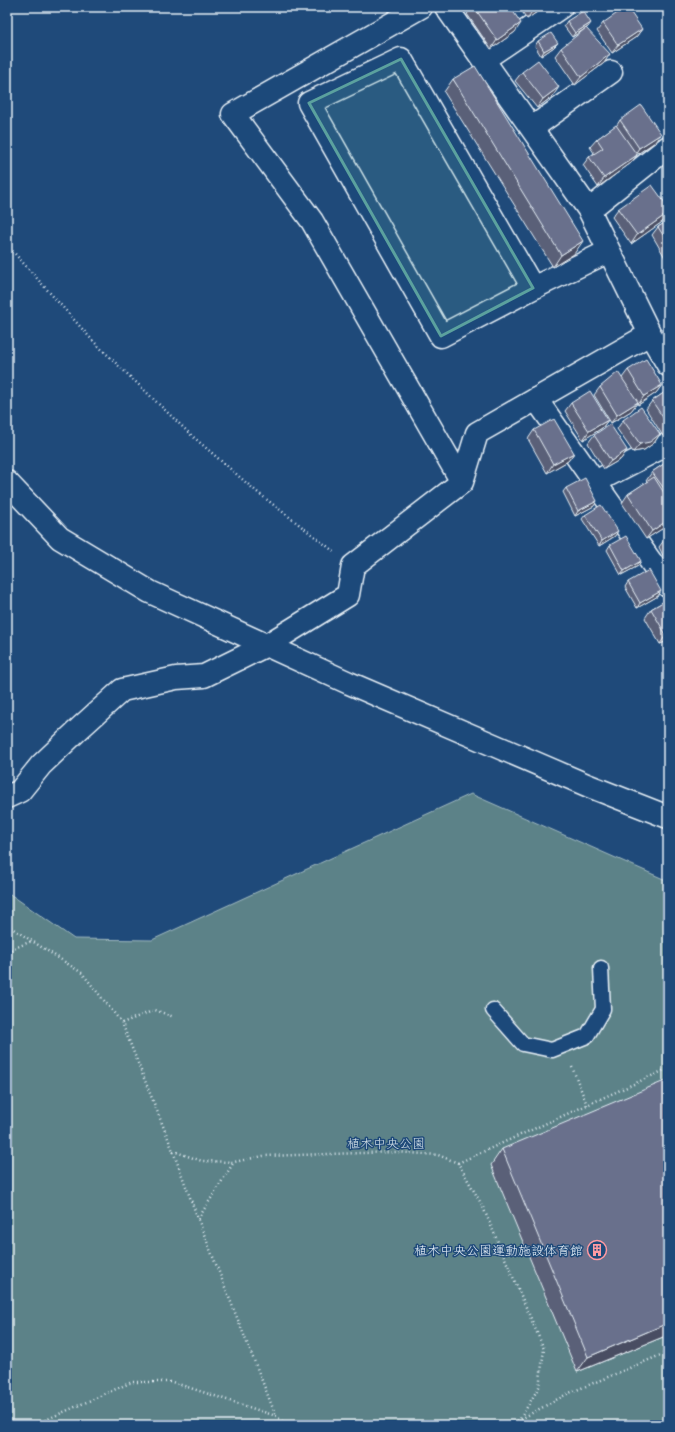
<svg xmlns="http://www.w3.org/2000/svg" width="675" height="1432" font-family="'Patrick Hand','Klee One',sans-serif">
<style>
.green{fill:#5b8288;stroke:#a2bac0}
.lines{fill:none;stroke-linecap:round;stroke-linejoin:round}
.lane-casing{stroke:#e8f1f8;stroke-width:17}
.street-casing{stroke:#e8f1f8;stroke-width:25}
.secondary-casing{stroke:#e8f1f8;stroke-width:25}
.path{stroke:#e8f1f8;stroke-width:2.5;stroke-dasharray:1 3;stroke-linecap:butt}
.lane{stroke:#1f4a7a;stroke-width:14}
.street{stroke:#1f4a7a;stroke-width:22}
.secondary{stroke:#1f4a7a;stroke-width:22}
.wall{fill:#5a6078;stroke:#e8f1f8}
.shaded-wall{fill:#4a4e62;stroke:#e8f1f8}
.building{fill:#69708c;stroke:#e8f1f8}
.marked{fill:#5ba19e;fill-opacity:0.2;stroke:#5ba19e;stroke-width:3;stroke-linejoin:round}
.labels{text-anchor:middle;stroke-width:3;stroke-linejoin:round;paint-order:stroke}
.park-label{font-size:13px;fill:#d3e0e7;stroke:#1f4a7a}
.poi-label{font-size:13px;fill:#e8f1f8;stroke:#1f4a7a;text-anchor:end}
</style>
<rect width="100%" height="100%" fill="#1f4a7a"/>
<filter id="ink" filterUnits="userSpaceOnUse"><feTurbulence type="fractalNoise" baseFrequency=".025" numOctaves="2"/><feDisplacementMap in="SourceGraphic" scale="8" xChannelSelector="R" yChannelSelector="G"/><feConvolveMatrix kernelMatrix="1 2 1 2 8 2 1 2 1" color-interpolation-filters="sRGB"/></filter>
<g filter="url(#ink)">
<path class="green" d="M471,794L668,881V1419L637,1425H7V892L74,939L152,940Z"/>
<g class="lines">
<g class="lane-casing">
<path id="lane" d="M493,1010L523,1044L552,1050L587,1036L603,1009L601,968"/>
</g>
<g class="street-casing">
<path id="street" d="M421,7L233,114L312,221L462,482
M446,7L589,210L650,334L668,365
M483,60L561,7
M532,128L611,72
M589,210L668,147
M533,288L441,336L309,103L401,59L533,288L609,251
M536,399L668,586
M595,482L668,444
M7,797L20,791L41,765L80,728L122,690L176,678L204,676L267,645L348,595L353,566L462,482L477,433L650,334"/>
</g>
<g class="secondary-casing">
<path id="secondary" d="M7,482L60,538L150,592L349,683L589,786L668,817"/>
</g>
<path class="path" d="M7,245L94,342L190,434L257,492L336,553
M7,925L82,973L122,1023L173,1151L198,1219L276,1416
M7,951L32,941
M122,1023L155,1010L174,1017
M572,1067L587,1105
M173,1151L202,1161L234,1162L263,1156L396,1152L438,1155L458,1163L482,1205L544,1349L539,1387L520,1419L511,1425
M458,1163L667,1069L668,1072
M198,1219L234,1162
M521,1419L567,1394L668,1352
M34,1425L132,1382H172L276,1416L287,1425"/>
<use href="#lane" class="lane"/>
<use href="#street" class="street"/>
<use href="#secondary" class="secondary"/>
</g>
<path class="wall" d="M472,7H510L515,32L491,49L467,14Z
M519,7H544L527,19Z
M567,21L588,27L572,37L564,26Z
M603,23L642,29L636,37L612,53L597,31Z
M538,41L554,47L541,56L535,46Z
M561,48L604,63L575,85L555,56Z
M522,72L553,96L537,108L515,81Z
M453,79L574,254L553,267L444,92Z
M620,120L661,134L655,142L637,154L631,163L598,187L583,165L589,157L594,153L590,147L597,139L617,125Z
M618,209L665,220L631,244L612,217Z
M668,221V260L667,261L652,235L658,227Z
M628,370L662,385L656,393L638,405L637,403L631,411L611,423L594,395L600,387L622,378Z
M668,390V433L663,436L646,409L652,401Z
M571,403L608,420L602,428L583,440L565,411Z
M623,420L660,434L654,443L644,450L633,452L617,429Z
M534,430L574,453L568,461L547,473L528,439Z
M594,435L627,450L621,459L604,469L588,443Z
M668,461V525L646,539L622,503L628,494L647,482L646,481L652,472Z
M566,488L594,506L575,516L563,492Z
M585,515L615,536L599,546L582,519Z
M668,537V566L659,547L665,539Z
M610,545L638,566L621,575L607,550Z
M628,582L658,596L637,608L625,587Z
M668,599V641L660,644L645,618L651,609Z
M502,1149L668,1335L577,1372L491,1165Z"/>
<path class="shaded-wall" d="M537,7H544L527,19L533,10Z
M521,23L515,32L491,49L497,40Z
M591,23L588,27L572,37L575,33Z
M642,29L636,37L612,53L618,45Z
M558,43L554,47L541,56L544,51Z
M610,54L604,63L575,85L581,77Z
M559,87L553,96L537,108L543,99Z
M661,134L655,142L633,157L639,148Z
M637,155L631,163L598,187L604,178Z
M668,213V215L665,220L631,244L637,235Z
M583,241L574,254L553,267L561,255Z
M662,385L656,393L638,405L644,396Z
M638,402L631,411L611,423L617,415Z
M608,420L602,428L583,440L589,431Z
M668,429V433L663,436Z
M660,434L654,443L644,450L633,452L640,444Z
M627,450L621,459L604,469L611,461Z
M574,453L568,461L547,473L553,464Z
M597,501L594,506L575,516L578,511Z
M668,520V525L646,539L652,531Z
M618,531L615,536L599,546L602,541Z
M641,561L638,566L621,575L624,571Z
M661,591L658,596L637,608L640,603Z
M668,634V641L660,644L666,635Z
M668,1323V1335L577,1372L588,1357Z"/>
<path class="building" d="M474,7H510L521,23L497,40Z
M531,7H537L533,10Z
M626,7H627L642,29L618,45L603,23Z
M583,11L591,23L575,33L567,21Z
M586,28L610,54L581,77L561,48Z
M551,33L558,43L544,51L538,41Z
M538,60L559,87L543,99L522,72Z
M475,66L583,241L561,255L453,79Z
M641,105L661,134L639,148L620,120Z
M616,125L637,155L604,178L589,157L603,148L597,139Z
M652,185L668,207V213L637,235L618,209Z
M668,221V243L658,227Z
M646,359L662,385L644,396L628,370Z
M618,372L638,402L617,415L600,387Z
M668,390V425L652,401Z
M590,391L608,420L589,431L571,403Z
M641,407L660,434L650,442L640,444L623,420Z
M554,419L574,453L553,464L534,430Z
M610,424L627,450L611,461L594,435Z
M668,461V494L652,472Z
M654,477L668,499V520L652,531L628,494Z
M585,478L597,501L578,511L566,488Z
M601,505L618,531L602,541L585,515Z
M626,536L641,561L624,571L610,545Z
M668,537V545L665,539Z
M649,570L661,591L640,603L628,582Z
M668,599V634L666,635L651,609Z
M667,1080L668,1084V1323L588,1357L502,1149Z"/>
</g>
<path class="marked" d="M401,59L533,288L441,336L309,103Z"/>
<defs>
<g id="building-ring" transform="scale(1)"><circle r="9.5" fill="#1f4a7a" stroke="#ff9aa2" stroke-width="1.5"/><path d="M-4-6H4V6H1V3H-1V6H-4ZM-2.5-4.3h1.7v1.8h-1.7ZM.8-4.3h1.7v1.8H.8ZM-2.5-1h1.7V.8h-1.7ZM.8-1h1.7V.8H.8Z" fill="#ff9aa2"/></g>
</defs>
<g fill-rule="evenodd">
<use href="#building-ring" x="597" y="1250"/>
</g>
<g class="labels">
<g class="park-label">
<text x="386" y="1148">植木中央公園</text>
</g>
<g class="poi-label">
<text x="583" y="1255">植木中央公園運動施設体育館</text>
</g>
</g>
<rect width="675" height="1432" fill="none" stroke="#1f4a7a" stroke-width="24"/>
<rect x="12" y="12" width="651" height="1408" fill="none" stroke="#e8f1f8" stroke-width="1.5" filter="url(#ink)"/>
</svg>
